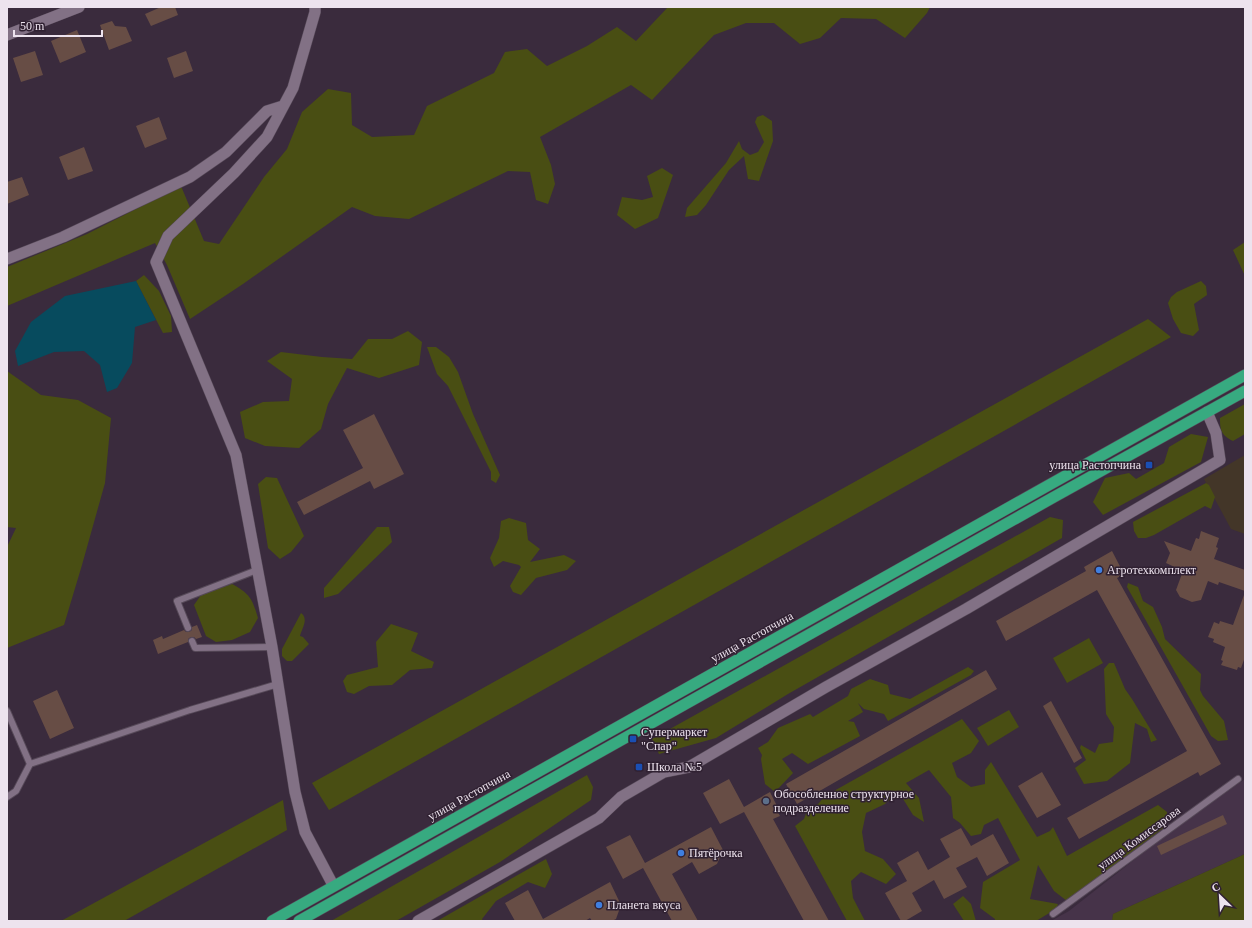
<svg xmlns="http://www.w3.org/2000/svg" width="1252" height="928" font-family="Georgia,serif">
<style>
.commercial{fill:#433628}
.built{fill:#463349}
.green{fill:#494e13}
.water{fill:#074b5e}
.building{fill:#674d45}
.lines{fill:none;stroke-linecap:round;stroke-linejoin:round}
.service-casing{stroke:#564958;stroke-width:8}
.minor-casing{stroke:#564958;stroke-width:12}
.trunk-casing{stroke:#564958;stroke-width:12}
.service{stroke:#827185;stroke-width:6}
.minor{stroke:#827185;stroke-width:11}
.trunk{stroke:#37aa80;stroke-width:11}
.transit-dot{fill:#1a4fb4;stroke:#302132;stroke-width:1.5}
.shop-dot{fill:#3f7fe0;stroke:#302132;stroke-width:1.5}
.service-dot{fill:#5c6f8a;stroke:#302132;stroke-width:1.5}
.labels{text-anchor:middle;stroke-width:3;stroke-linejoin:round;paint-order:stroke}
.poi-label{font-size:12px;fill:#ede3ee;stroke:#302132;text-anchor:start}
.street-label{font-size:12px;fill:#ede3ee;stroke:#302132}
</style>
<rect width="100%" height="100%" fill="#3a2b3d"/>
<path class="commercial" d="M1245,455V534L1231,529L1204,479Z"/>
<path class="built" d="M1245,779V854L1113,914L1112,921H1051L1069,911L1153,845Z"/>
<path class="green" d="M668,7H930L927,13L905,38L876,19L841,18L820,38L800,44L774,23H746L714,35L652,100L631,85L540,137L551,165L555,184L548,204L536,200L530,172L508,171L409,219L375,216L352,207L243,284L190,319L167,265L155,243L7,306V267L87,234L181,186L204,241L219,244L264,177L287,149L302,112L328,89L351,93L352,125L372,137L414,135L427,106L494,73L505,52L527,49L547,66L587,46L617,27L636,41Z
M763,115L772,121L773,141L759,181L748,179L744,156L729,170L706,205L697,215L685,217L687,208L726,163L739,141L742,149L750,155L758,152L764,142L755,122L757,117Z
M662,168L673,175L658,218L635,229L617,215L622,197L642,200L653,197L647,176Z
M1245,242V276L1233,250Z
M144,275L159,291L171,316L172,332L163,333L136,281Z
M1201,281L1206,286L1207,295L1194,304L1199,330L1193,336L1181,333L1173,319L1168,303L1171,297L1177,292Z
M1148,319L1171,337L329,810L312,783Z
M408,331L422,342L419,365L379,378L347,368L328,404L321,429L299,448L265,446L245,438L240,412L263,402L289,401L292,379L267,361L281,352L322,357L352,359L368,339H392Z
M427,347H436L449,357L458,372L473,414L500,475L496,483L491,480V472L448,386L437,374Z
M7,371L41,395L78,400L111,418L105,483L82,565L64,625L7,648V547L16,528L7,527Z
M1245,404V434L1233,441C1221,435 1220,430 1220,418Z
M1191,434L1208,437L1201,462L1103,515L1093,502L1105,478L1129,473L1136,479L1164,463L1169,447Z
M266,477L277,478L304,536L291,552L280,559L268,548L258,484Z
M1206,483L1209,485L1215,497L1211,509L1205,506L1154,535L1146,538H1138L1134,531L1133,522Z
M1050,517L1063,520L1062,538L788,694L716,738L659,754L652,739Z
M509,518L526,523L528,540L540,549L530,562L564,555L576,561L567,570L536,578L521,595L513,592L510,586L521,567L519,565L503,561L494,567L490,558L499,538L501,521Z
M377,527H389L392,542L338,594L324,598V588Z
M1128,583L1138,587L1143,601L1153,607L1162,627L1165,639L1201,674L1200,690L1203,696L1224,721L1228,740L1218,741L1211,736L1127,587Z
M232,584C250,594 252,598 258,618L250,632L232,640L216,642L206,636L194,605L201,595Z
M301,613C309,619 302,628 300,636L303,637L309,644L292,661H287L282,656V649Z
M391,624L418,633L411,651L434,662L432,668L410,670L392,685L369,686L354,694L347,692L343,681L347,675L378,667L376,642Z
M1089,638L1103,663L1067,683L1053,658Z
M1109,663H1114L1125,689L1132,699L1157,740L1151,742L1147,729L1135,723L1130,763L1107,781L1084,784L1075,768L1086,760L1080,748L1081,745L1095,753L1099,744L1113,742L1114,727L1106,714L1104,669Z
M968,667L974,671L971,675L888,721L884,714L864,709L858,703L863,712L848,721L854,722L860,736L808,764L792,753L782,759L793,773L775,792L765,784L761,759L762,755L758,748L768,742L778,728L810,714L813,717L848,696L851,689L870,679L888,685L890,694L910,699Z
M1009,710L1019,727L988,746L977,728Z
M962,719L979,741L971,753L952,763L957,777L971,787L985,784V770L991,762L1037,837L1050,831L1053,827L1067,856L1158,805L1167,812L1166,826L1067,901L1054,891L1038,865L1030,899L1058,904L1056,909L1036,921H995V919L980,908L983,882L1020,860L998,818L984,825L981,834L971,836L960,823L953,818L951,797L929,770L906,783L919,798L924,822L913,815L900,794L891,798L885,804L866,813L862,832L865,851L883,859L896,874L886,884L861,872L851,881L853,898L865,921H847L795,826L804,819L808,808L818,804L825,796Z
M587,775L593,787L591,800L500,862L396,921H331Z
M283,800L287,830L124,921H61Z
M1245,854V921H1112L1113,914Z
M546,859L552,874L545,888L528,882L496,901L482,919L483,921H437Z
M963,896L971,904L976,921H964L953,904Z"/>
<path class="water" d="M136,281L156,320L135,327L132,363L117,388L107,392L100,365L84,351L54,352L18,366L15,351L31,322L65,296Z"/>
<path class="building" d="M161,7H175L178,15L151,26L145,14Z
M112,21L115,26L126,27L132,41L109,50L100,25Z
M77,30L86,52L60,63L51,41Z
M35,51L43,75L21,82L13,58Z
M186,51L193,71L174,78L167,58Z
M159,117L167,139L145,148L136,126Z
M84,147L93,171L68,180L59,157Z
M22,177L29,195L7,204V182Z
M374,414L404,474L374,489L370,481L304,515L297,502L363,468L343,430Z
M1201,531L1219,538L1216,547L1218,548L1214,559L1245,570V591L1219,582L1218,585L1208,581L1201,600L1192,602L1180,597L1176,590L1183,571L1166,563L1170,553L1164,541L1191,551L1196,538L1199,539Z
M1112,551L1124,574L1117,578L1221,764L1200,776L1198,772L1079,839L1067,818L1187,751L1097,590L1006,641L996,621L1086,571L1084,567Z
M1244,595H1245V657L1241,668L1238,667L1237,670L1221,665L1223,661L1221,660L1225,647L1213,642L1214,639L1208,637L1214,622L1219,624L1220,621L1233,625Z
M197,625L202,637L196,639L194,637H191L188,639V642L158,654L153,640L162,636L163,639L184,630L186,632H189L192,630V627Z
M986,670L997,689L797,804L786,784Z
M57,690L74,728L50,739L33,701Z
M1051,701L1082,758L1074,763L1043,706Z
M1042,772L1061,805L1037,818L1018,786Z
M729,779L744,807L770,792L777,806L775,807L780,816L773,819L829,921H804L744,812L720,824L703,793Z
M1223,815L1227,824L1161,855L1157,846Z
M711,827L723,850L717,864L699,874L692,862L672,874L698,921H672L643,868L623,879L606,847L630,835L645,863Z
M961,828L971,846L993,834L1009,863L987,876L977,857L956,868L967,887L944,899L934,880L912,893L922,911L905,921H901L885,893L907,881L897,863L918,851L928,870L950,857L940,839Z
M610,882L621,905L616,919L612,921H592L590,918L585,921H515L505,903L528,890L543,919Z"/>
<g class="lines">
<g class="service-casing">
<path id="service" d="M188,628L177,601L257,570
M192,641L195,648L272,647
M7,711L30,764L190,710L278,684
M7,797L16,791L30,764
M1053,914L1238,779"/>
</g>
<g class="minor-casing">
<path id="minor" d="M315,7V12L293,88L267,137L234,173L168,236L156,262L236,455L272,647L295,792L305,832L333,885
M7,35L79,7
M7,259L63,237L190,177L226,152L267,111L283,106
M418,921L599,818L621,797L664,772L689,767L826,687L966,609L1220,460L1216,433L1207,412"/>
</g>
<g class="trunk-casing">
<path id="trunk" d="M272,921L1245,375
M299,921L1054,497L1245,391"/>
</g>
<use href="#service" class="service"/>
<use href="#minor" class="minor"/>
<use href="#trunk" class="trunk"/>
</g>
<g class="transit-dot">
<rect x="1145" y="461" width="8" height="8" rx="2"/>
<rect x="629" y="735" width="8" height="8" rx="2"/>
<rect x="635" y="763" width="8" height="8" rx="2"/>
</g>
<g class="shop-dot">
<circle cx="1099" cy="570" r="4"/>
<circle cx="681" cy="853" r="4"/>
<circle cx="599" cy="905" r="4"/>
</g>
<circle class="service-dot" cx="766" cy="801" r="4"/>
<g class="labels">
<g class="poi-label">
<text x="1141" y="469" text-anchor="end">улица Растопчина</text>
<text x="1107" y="574">Агротехкомплект</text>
<text x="641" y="736">Супермаркет<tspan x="641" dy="14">"Спар"</tspan></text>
<text x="647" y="771">Школа №5</text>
<text x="774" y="798">Обособленное структурное<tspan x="774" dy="14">подразделение</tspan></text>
<text x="689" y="857">Пятёрочка</text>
<text x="607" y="909">Планета вкуса</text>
</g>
<g class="street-label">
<text transform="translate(752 637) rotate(-29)" y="4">улица Растопчина</text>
<text transform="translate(469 795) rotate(-29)" y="4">улица Растопчина</text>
<text transform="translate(1139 838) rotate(-36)" y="4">улица Комиссарова</text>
</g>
</g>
<rect width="1252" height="928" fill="none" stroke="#ede3ee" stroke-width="16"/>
<g transform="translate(1220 896) rotate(335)" stroke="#302132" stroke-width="3" paint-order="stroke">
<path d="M0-3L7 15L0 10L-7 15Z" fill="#ede3ee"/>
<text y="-6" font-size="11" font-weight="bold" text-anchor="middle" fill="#ede3ee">С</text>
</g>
<path d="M14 30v6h88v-6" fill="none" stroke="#ede3ee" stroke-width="2"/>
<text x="20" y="30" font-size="12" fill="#ede3ee" stroke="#302132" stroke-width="3" paint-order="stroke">50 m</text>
</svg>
